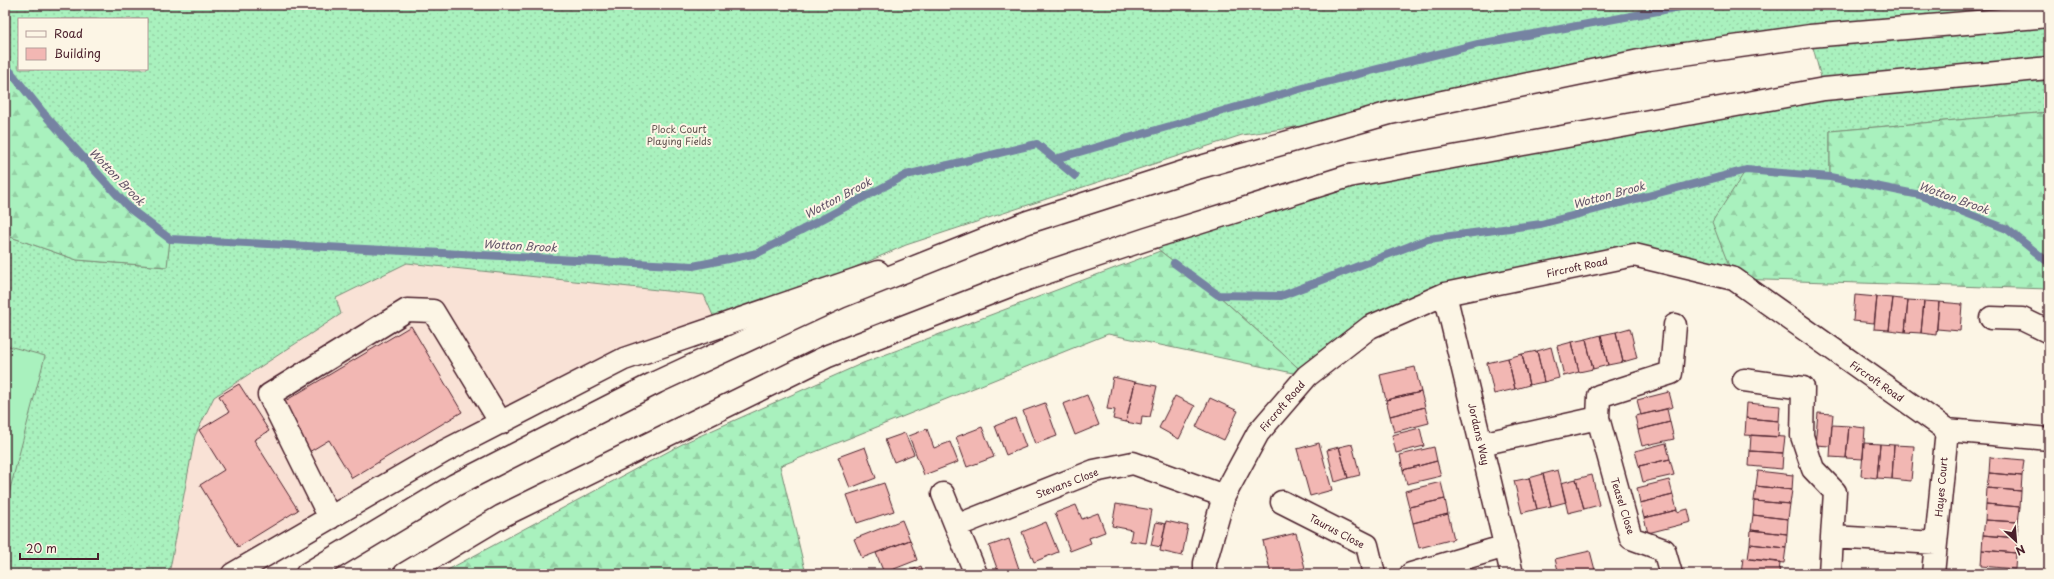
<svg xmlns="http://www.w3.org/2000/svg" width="2054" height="579" font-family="'Playpen Sans',sans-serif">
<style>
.built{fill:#f9e2d6}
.grass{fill:url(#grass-dots);stroke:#7a8874;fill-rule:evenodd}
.forest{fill:url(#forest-firs);stroke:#7a8874}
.garden{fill:#a9f1be;stroke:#7a8874}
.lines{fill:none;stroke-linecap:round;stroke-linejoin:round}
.stream{stroke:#7683a2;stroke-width:8}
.building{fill:#f2b7b3;stroke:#4a1f2b}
.minor-casing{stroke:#4a1f2b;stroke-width:25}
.highway-casing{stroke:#4a1f2b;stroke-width:25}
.minor{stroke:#fcf5e5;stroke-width:22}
.highway{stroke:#fcf5e5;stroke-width:22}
.labels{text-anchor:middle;stroke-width:4;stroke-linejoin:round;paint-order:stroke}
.park-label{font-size:10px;fill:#625450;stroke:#fcf5e5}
.street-label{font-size:10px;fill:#4a1f2b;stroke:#fcf5e5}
.water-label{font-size:11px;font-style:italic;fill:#605166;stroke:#fcf5e5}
</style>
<defs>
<pattern id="grass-dots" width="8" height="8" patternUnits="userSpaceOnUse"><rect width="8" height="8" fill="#a9f1be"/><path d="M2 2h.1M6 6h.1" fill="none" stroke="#93cea3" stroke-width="1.8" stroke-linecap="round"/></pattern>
<pattern id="forest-firs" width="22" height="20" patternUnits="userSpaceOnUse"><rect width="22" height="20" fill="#a9f1be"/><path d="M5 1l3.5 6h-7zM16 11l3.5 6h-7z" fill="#93cea3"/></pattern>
</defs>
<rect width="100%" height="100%" fill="#fcf5e5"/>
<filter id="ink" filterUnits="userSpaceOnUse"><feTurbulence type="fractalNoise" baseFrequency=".025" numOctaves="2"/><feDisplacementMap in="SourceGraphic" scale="8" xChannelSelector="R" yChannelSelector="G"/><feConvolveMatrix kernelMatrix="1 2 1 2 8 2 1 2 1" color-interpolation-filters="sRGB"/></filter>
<g filter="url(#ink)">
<path class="built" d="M407,263L704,295L718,327L624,359L233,574H169L195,436L214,397L341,314L336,298Z"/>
<path class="grass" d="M5,5H2049V112L1830,131V177L1746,170L1734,279L1634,255L1445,294L1307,376L1218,295L1174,263L1147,239L1349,176L1824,89L1810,36L1390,113L1242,135L906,245L718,327L704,295L407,263L336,298L341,314L214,397L195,436L169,574H5V235L77,260L166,267L170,239L129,208L45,115L5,65ZM19,19H147V69H19Z"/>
<path class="forest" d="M5,65L45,115L129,208L170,239L167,267L77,260L5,235Z
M2049,112V289L1734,279L1712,222L1746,170L1830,177V131Z
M1160,251L1218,295L1307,376L1108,334L780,466L806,574H440L686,442L863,363Z"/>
<path class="garden" d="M5,345L45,356L5,508Z"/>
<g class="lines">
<path class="stream" d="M5,65L45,115L129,208L170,239L693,266L758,253L906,175L1037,144L1075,176
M1055,159L1310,86L1478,44L1691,5
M1174,263L1218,295L1281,296L1428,239L1541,224L1746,170L1830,177L1920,195L2007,229L2049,263"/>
</g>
<path class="building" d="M1855,295L1877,297L1874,323L1853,321Z
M1877,297L1893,298L1889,330L1874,329Z
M1893,298L1908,300L1905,332L1889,330Z
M1908,300L1924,301L1921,333L1905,332Z
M1924,301L1939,302L1936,335L1921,333Z
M1939,302L1962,304L1960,331L1937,329Z
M411,326L462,412L352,478L329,440L309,452L280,404Z
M1630,328L1637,358L1623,362L1616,332Z
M1616,332L1623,362L1608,365L1601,335Z
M1601,335L1608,365L1593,369L1586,339Z
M1586,339L1593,369L1579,372L1572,342Z
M1572,342L1579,372L1564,376L1557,346Z
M1551,347L1559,378L1544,382L1537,351Z
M1537,351L1544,382L1529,385L1522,354Z
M1522,354L1529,385L1515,389L1508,358Z
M1508,358L1515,389L1494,394L1487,363Z
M1415,367L1421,392L1386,400L1380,375Z
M1113,377L1135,382L1126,422L1113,419L1115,410L1107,409Z
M1135,382L1157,386L1150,417L1142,416L1141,425L1126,422Z
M239,384L269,431L254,440L298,510L238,547L200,485L224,470L199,430L229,412L219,396Z
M1421,392L1425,407L1390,416L1386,400Z
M1669,392L1673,407L1641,415L1637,400Z
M1087,395L1099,425L1075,435L1063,404Z
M1175,396L1195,406L1179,439L1159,428Z
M1210,398L1238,411L1224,440L1196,427Z
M1045,403L1057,436L1035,444L1023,411Z
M1747,403L1780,406L1779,421L1746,418Z
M1425,407L1429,423L1394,432L1390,416Z
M1667,409L1670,422L1638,430L1635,416Z
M1818,413L1833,414L1830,446L1815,445Z
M1015,418L1026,447L1006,455L995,426Z
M1746,418L1779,421L1778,437L1745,435Z
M1670,422L1674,439L1642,446L1638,430Z
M1832,425L1849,426L1846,458L1830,457Z
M1849,426L1865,428L1863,459L1846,458Z
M982,427L994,457L967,467L956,437Z
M1420,428L1424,446L1396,453L1392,435Z
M927,429L934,448L950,442L958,462L924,475L909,436Z
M905,433L914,454L894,462L885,440Z
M1751,435L1785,437L1783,453L1750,451Z
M1319,443L1332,490L1310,496L1297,449Z
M1666,443L1670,459L1639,466L1635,451Z
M1864,443L1880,444L1877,478L1861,476Z
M1352,444L1360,475L1348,478L1339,447Z
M1880,444L1894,445L1892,479L1877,478Z
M1894,445L1914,446L1911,481L1892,479Z
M865,447L876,478L850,488L838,457Z
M1339,447L1348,478L1335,482L1327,450Z
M1434,447L1437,461L1403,470L1400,455Z
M1750,451L1783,453L1782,469L1749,466Z
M1990,457L2024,460L2022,476L1989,473Z
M1670,459L1674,475L1643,482L1639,466Z
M1437,461L1441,476L1407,484L1403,470Z
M1558,470L1566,502L1551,506L1543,474Z
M1758,471L1793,475L1792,490L1756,486Z
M1989,473L2022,476L2021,491L1987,488Z
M1543,474L1551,506L1537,509L1529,478Z
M1592,475L1599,505L1584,509L1576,479Z
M1529,478L1537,509L1522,513L1514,481Z
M1576,479L1584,509L1568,513L1561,483Z
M1669,480L1673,495L1640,503L1637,488Z
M1441,482L1445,499L1409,507L1405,491Z
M884,483L894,511L857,523L847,495Z
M1756,486L1792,490L1790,504L1754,501Z
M1987,488L2021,491L2020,507L1986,504Z
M1673,495L1677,510L1644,518L1640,503Z
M1445,499L1448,514L1413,523L1409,507Z
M1754,501L1790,504L1788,519L1753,515Z
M1116,504L1152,510L1146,543L1130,541L1132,530L1112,526Z
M1986,504L2020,507L2018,522L1985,520Z
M1076,505L1082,519L1098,513L1105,532L1089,538L1091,543L1070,551L1055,513Z
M1688,509L1691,522L1648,533L1644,518L1677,510V512Z
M1448,514L1454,539L1419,548L1413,523Z
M1753,515L1788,519L1787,534L1751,530Z
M902,520L910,540L862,558L854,539Z
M1985,520L2018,522L2017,538L1983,535Z
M1166,521L1188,526L1182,556L1160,551Z
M1046,522L1058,552L1034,562L1022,532Z
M1156,522L1166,524L1161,547L1151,545Z
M1751,530L1787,534L1786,548L1750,544Z
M1296,533L1305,568L1291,571L1292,574H1271L1263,541Z
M1983,535L2017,538L2016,553L1982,550Z
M1009,539L1019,569L1005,574H999L989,546Z
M910,540L917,560L884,573L876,553Z
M1750,544L1786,548L1784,563L1748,559Z
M1982,550L2016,553L2015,569L1981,566Z
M1590,551L1596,574H1559L1555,559Z
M1743,558L1780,562L1779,574H1741Z
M921,566L924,574H903Z"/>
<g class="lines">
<g class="minor-casing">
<path id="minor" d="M1445,294L1512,574
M1991,318L2022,319L2049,332
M1744,380L1803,388L1802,436L1813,469L1835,492L1832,537
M1598,418L1599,396L1671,373L1675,325
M1481,444L1598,418L1631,538L1664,550L1671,574
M943,494L956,526
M1282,502L1367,545L1374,574
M330,518L269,395L407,310L433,311L501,423
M233,574L443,452L624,359L878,272
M976,574L956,526L1094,471L1133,463L1224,496
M1205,574V563L1224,496L1258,433L1307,376L1370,327L1445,294L1634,255L1734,279L1947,430L2049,439
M1411,574L1506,546
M1830,574L1832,537L1936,543
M1933,574L1947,430"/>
</g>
<g class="highway-casing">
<path id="highway" d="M307,574L455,485L657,382L840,297L1028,222L1190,170L1390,113L1649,59L1810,36L2049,16
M405,574L502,516L828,356L1027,279L1147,239L1349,176L1824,89L2049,68"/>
</g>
<use href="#minor" class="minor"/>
<use href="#highway" class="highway"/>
</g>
</g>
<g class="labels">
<g class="park-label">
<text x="679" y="133">Plock Court<tspan x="679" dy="12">Playing Fields</tspan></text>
</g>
<g class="street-label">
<text transform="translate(1577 267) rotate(-12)" y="4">Fircroft Road</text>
<text transform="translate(1877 381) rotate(35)" y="4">Fircroft Road</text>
<text transform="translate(1282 406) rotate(-49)" y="4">Fircroft Road</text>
<text transform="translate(1479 434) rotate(77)" y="4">Jordans Way</text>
<text transform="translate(1067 483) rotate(-21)" y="4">Stevans Close</text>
<text transform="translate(1941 487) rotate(-85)" y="4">Hayes Court</text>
<text transform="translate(1623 506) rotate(73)" y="4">Teasel Close</text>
<text transform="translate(1337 531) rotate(28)" y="4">Taurus Close</text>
</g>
<g class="water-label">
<text transform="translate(117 177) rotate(46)" y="4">Wotton Brook</text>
<text transform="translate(1609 195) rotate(-15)" y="4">Wotton Brook</text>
<text transform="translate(838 198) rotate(-28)" y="4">Wotton Brook</text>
<text transform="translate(1954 198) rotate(20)" y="4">Wotton Brook</text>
<text transform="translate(520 246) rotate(3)" y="4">Wotton Brook</text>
</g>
</g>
<rect width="2054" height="579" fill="none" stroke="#fcf5e5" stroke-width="20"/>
<rect x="10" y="10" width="2034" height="559" fill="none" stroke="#4a1f2b" stroke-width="1.5" filter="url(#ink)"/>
<rect x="18" y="18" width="130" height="52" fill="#fcf5e5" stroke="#b59f9b"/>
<rect x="26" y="31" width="20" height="6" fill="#fcf5e5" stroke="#b59f9b"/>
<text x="54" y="38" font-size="12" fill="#4a1f2b">Road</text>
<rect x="26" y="48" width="20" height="12" fill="#f2b7b3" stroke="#b59f9b"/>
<text x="54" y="58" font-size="12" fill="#4a1f2b">Building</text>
<g transform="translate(2016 541) rotate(154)" stroke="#fcf5e5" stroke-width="3" paint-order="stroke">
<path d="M0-3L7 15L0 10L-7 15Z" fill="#4a1f2b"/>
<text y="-6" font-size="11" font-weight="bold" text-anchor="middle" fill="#4a1f2b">N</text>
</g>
<path d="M20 553v6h78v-6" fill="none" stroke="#4a1f2b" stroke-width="2"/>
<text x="26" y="553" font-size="12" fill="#4a1f2b" stroke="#fcf5e5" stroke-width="3" paint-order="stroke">20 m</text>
</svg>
